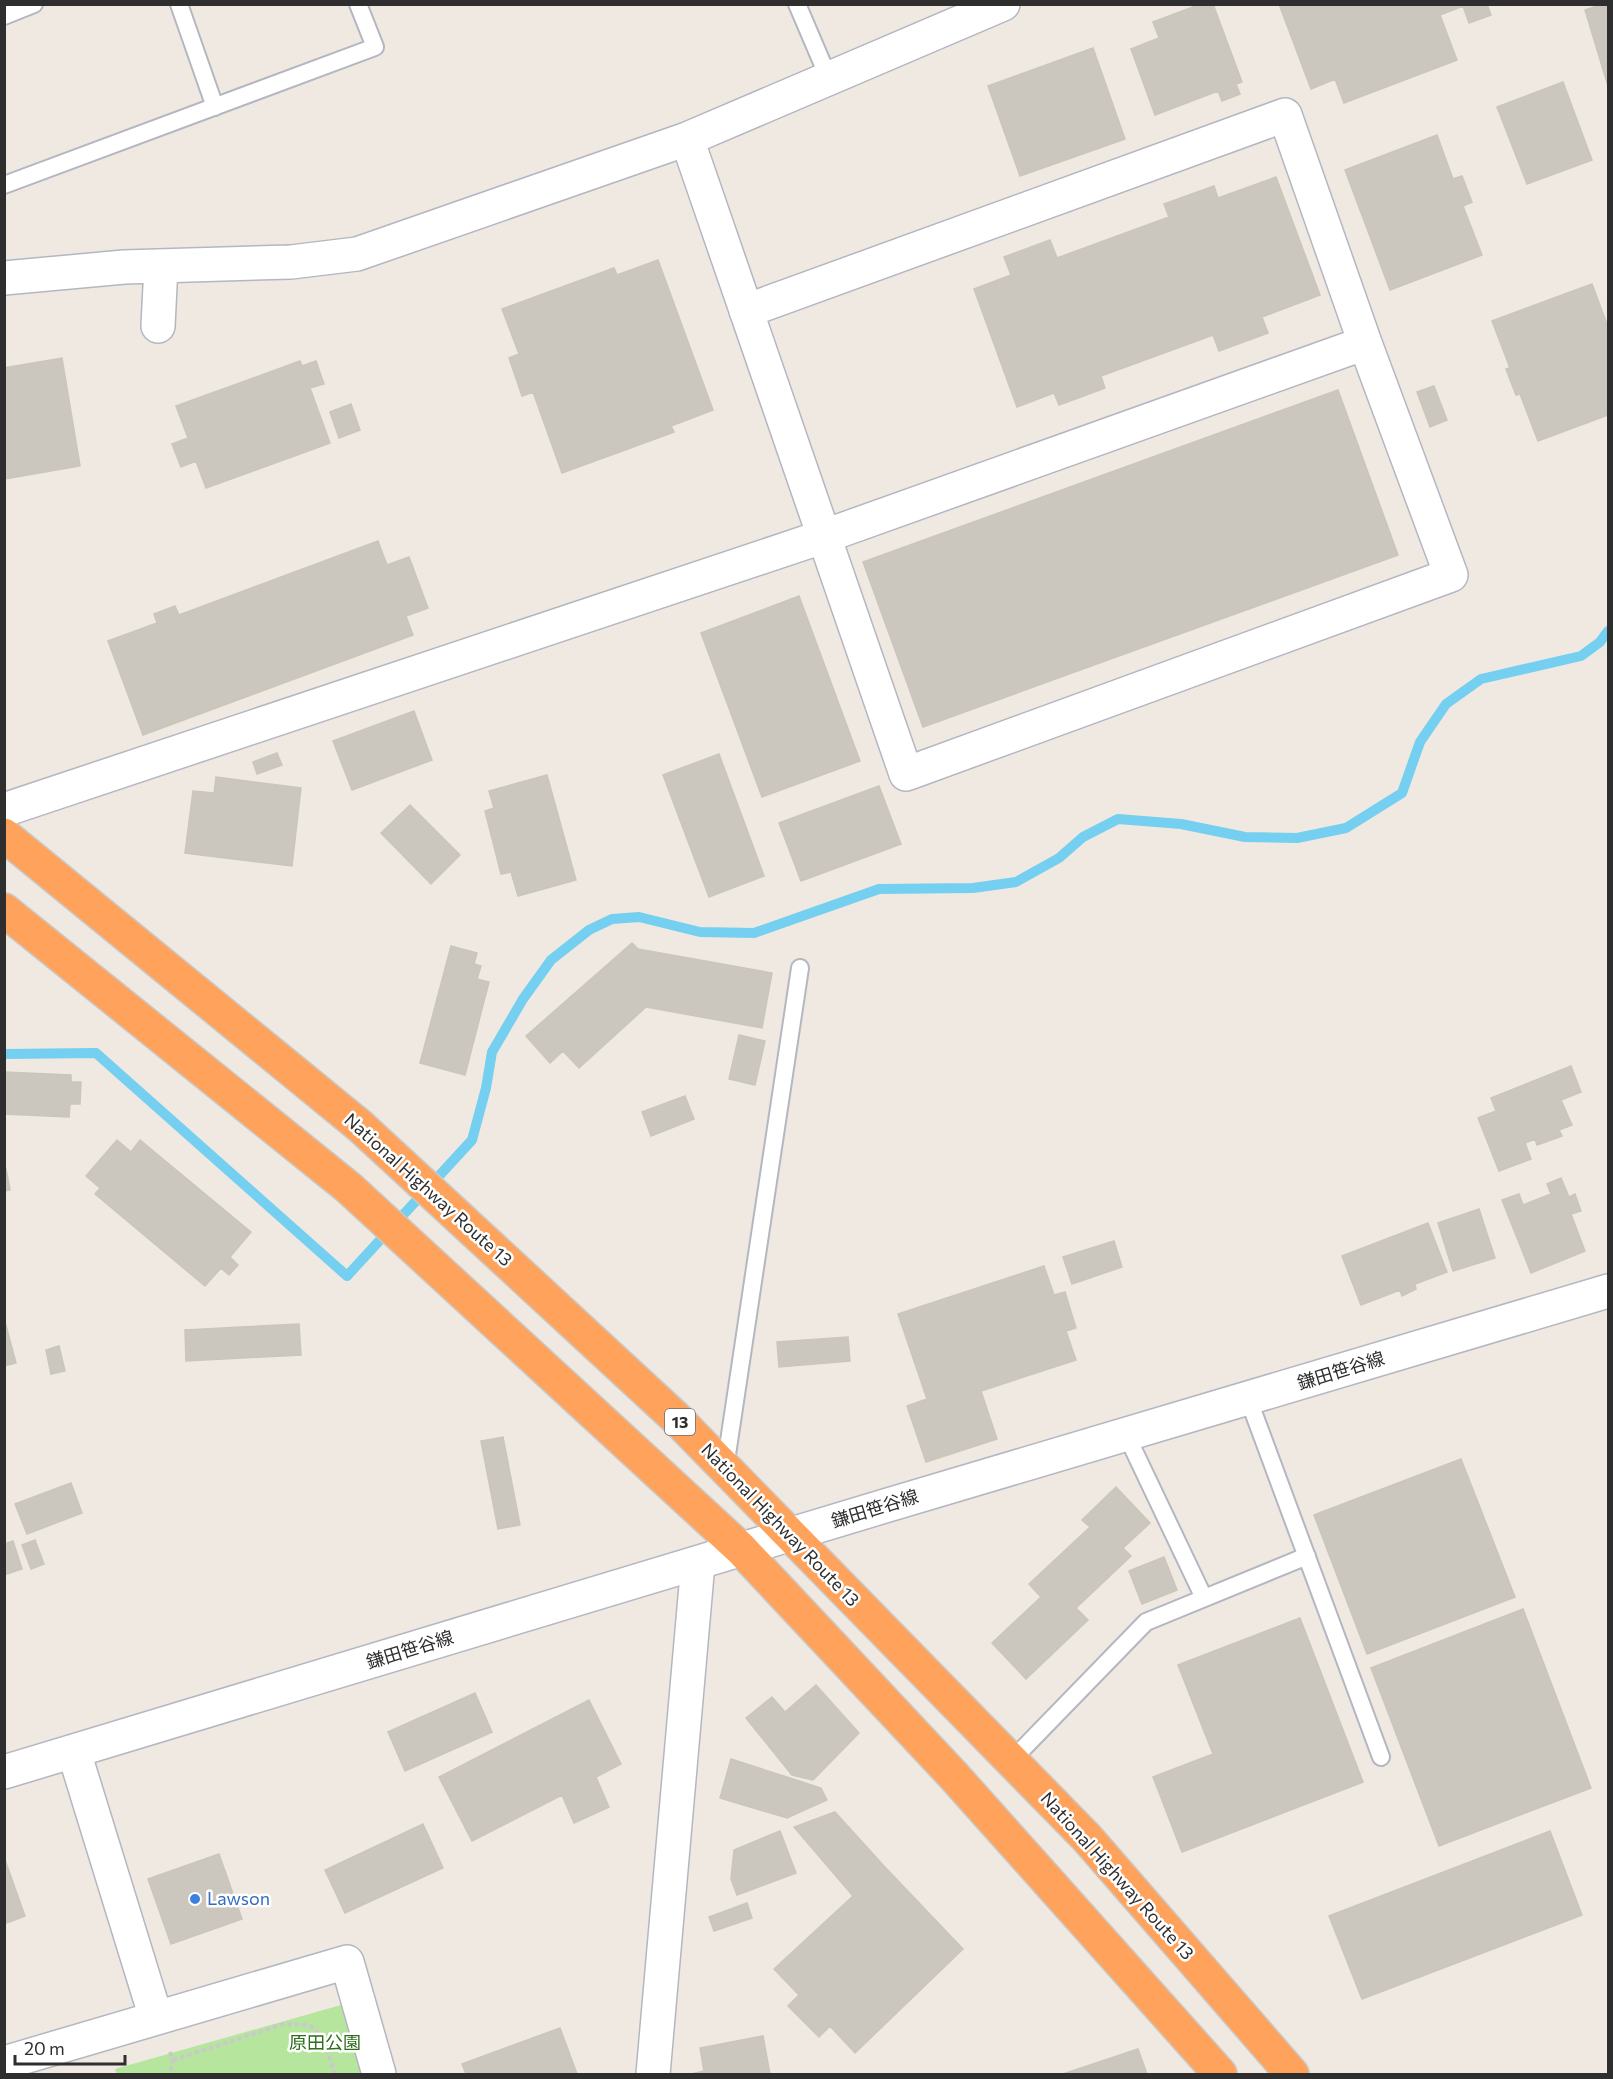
<svg xmlns="http://www.w3.org/2000/svg" width="1613" height="2079" font-family="Commissioner,'Noto Sans JP',sans-serif">
<style>
.green{fill:#b6e59e}
.lines{fill:none;stroke-linecap:round;stroke-linejoin:round}
.stream{stroke:#75cff0;stroke-width:10}
.building{fill:#cbc7bf;stroke:#cbc5ba;stroke-width:1.5}
.lane-casing{stroke:#b4b7c1;stroke-width:20}
.street-casing{stroke:#b4b7c1;stroke-width:36}
.secondary-casing{stroke:#b4b7c1;stroke-width:36}
.highway-casing{stroke:#c9c9c9;stroke-width:36}
.path{stroke:#c9c9c9;stroke-width:4;stroke-dasharray:4.5 3;stroke-linecap:butt}
.lane{stroke:#fff;stroke-width:16}
.street{stroke:#fff;stroke-width:33}
.secondary{stroke:#fff;stroke-width:33}
.highway{stroke:#ffa35c;stroke-width:33}
.shop-dot{fill:#3f7fe0;stroke:#fff;stroke-width:2}
.labels{text-anchor:middle;stroke-width:5;stroke-linejoin:round;paint-order:stroke}
.shield{fill:#fff;stroke:#6d6d6d;stroke-width:1.5}
.shield-label{font-size:16px;font-weight:bold;fill:#2e2e2e}
.street-label{font-size:18px;fill:#2e2e2e;stroke:#fff}
.shop-label{font-size:18px;fill:#366cbe;stroke:#fff;text-anchor:start}
.park-label{font-size:18px;fill:#2c6e1b;stroke:#fff}
</style>
<rect width="100%" height="100%" fill="#efe9e1"/>
<path class="green" d="M348,2003L369,2074H117L115,2069Z"/>
<g class="lines">
<path class="stream" d="M4,1054L96,1053L347,1276L472,1140L486,1088L492,1052L523,999L551,960L589,930L612,919L639,917L700,932L754,933L879,889L973,888L1016,882L1059,858L1083,837L1118,819L1181,824L1245,837L1297,838L1346,828L1402,793L1420,742L1446,704L1481,679L1581,656L1600,642L1608,631"/>
</g>
<path class="building" d="M1201,4H1213L1242,82L1236,84L1240,94L1222,101L1218,91L1155,115L1131,49L1159,38L1153,22Z
M1279,4H1487L1491,15L1469,23L1463,6L1440,15L1457,60L1344,103L1335,79L1311,89Z
M1603,4H1608V86L1585,10Z
M1093,48L1125,139L1020,176L988,86Z
M1563,82L1592,160L1527,184L1497,107Z
M1437,135L1453,179L1462,176L1472,202L1463,206L1482,255L1390,290L1345,170Z
M1276,177L1320,295L1262,317L1268,333L1219,351L1213,335L1101,376L1105,388L1059,405L1054,393L1017,407L974,289L1011,275L1004,257L1050,240L1057,258L1169,217L1164,204L1214,186L1218,198Z
M658,260L713,410L671,426L674,432L562,473L533,392L522,396L509,358L519,354L502,309L614,268L617,275Z
M1592,284L1608,327V415L1538,441L1520,394L1516,395L1506,369L1510,368L1492,321Z
M62,358L80,466L4,479V368Z
M300,361L302,366L316,361L324,384L310,388L330,443L206,488L196,461L181,467L172,444L188,438L176,406Z
M1434,386L1447,420L1430,427L1417,392Z
M1338,390L1398,555L923,727L863,562Z
M351,404L360,430L339,438L330,412Z
M378,541L387,565L409,557L428,608L406,616L413,635L143,735L108,641L157,623L154,614L175,606L179,615Z
M799,596L860,761L762,797L701,633Z
M414,711L432,760L352,790L333,741Z
M277,753L282,765L257,774L253,762Z
M719,754L764,876L709,897L663,775Z
M547,775L576,880L518,896L511,872L501,874L485,811L494,808L489,791Z
M216,777L301,788L292,866L185,853L193,791L214,793Z
M879,786L901,844L801,881L779,823Z
M410,805L460,855L431,884L381,833Z
M632,943L638,949L772,973L762,1028L646,1007L579,1068L563,1051L550,1063L526,1036Z
M451,946L477,953L474,964L481,966L477,979L489,982L465,1075L420,1063Z
M739,1035L765,1041L755,1085L729,1079Z
M1571,1066L1581,1092L1561,1100L1572,1125L1559,1130L1562,1136L1537,1145L1535,1139L1525,1143L1531,1159L1499,1171L1478,1118L1496,1111L1491,1098Z
M4,1072L71,1075V1082H81L80,1104H70L69,1117L4,1114Z
M685,1096L694,1119L651,1136L642,1112Z
M117,1140L131,1152L140,1140L251,1232L230,1257L238,1265L229,1275L221,1268L205,1286L95,1194L100,1188L86,1176Z
M6,1169L10,1190L4,1191V1170Z
M1561,1178L1569,1197L1575,1194L1581,1211L1571,1214L1585,1251L1531,1273L1502,1200L1519,1194L1523,1205L1551,1194L1547,1184Z
M1479,1209L1495,1258L1453,1271L1438,1223Z
M1428,1223L1447,1272L1415,1284L1416,1289L1402,1296L1400,1290L1361,1305L1342,1256Z
M1114,1241L1122,1267L1072,1284L1063,1257Z
M1044,1266L1054,1295L1065,1292L1076,1328L1066,1331L1076,1360L981,1391L997,1439L926,1462L907,1406L927,1399L898,1314Z
M4,1318L16,1363L4,1366Z
M299,1324L301,1355L186,1361L185,1330Z
M848,1337L850,1361L779,1367L777,1342Z
M59,1346L65,1371L51,1374L46,1350Z
M503,1437L520,1525L498,1529L481,1441Z
M1461,1459L1515,1597L1367,1654L1314,1515Z
M71,1483L82,1513L27,1534L15,1504Z
M1116,1487L1150,1523L1123,1548L1131,1556L1076,1608L1088,1620L1026,1679L992,1643L1041,1597L1029,1584L1090,1527L1082,1520Z
M35,1540L44,1564L31,1569L22,1545Z
M13,1541L22,1569L4,1575V1544Z
M1164,1557L1177,1590L1142,1604L1129,1571Z
M1523,1609L1591,1788L1439,1846L1371,1668Z
M1300,1618L1363,1782L1182,1852L1153,1777L1213,1754L1178,1665Z
M816,1685L859,1733L813,1780L792,1775L746,1718L772,1697L785,1712Z
M475,1693L492,1732L405,1771L388,1732Z
M589,1700L621,1764L596,1777L609,1807L574,1823L562,1795L472,1841L439,1777Z
M731,1759L821,1788L827,1800L787,1818L720,1798Z
M835,1812L883,1865L963,1949L855,2053L830,2026L819,2037L788,2006L799,1995L774,1969L853,1896L794,1827Z
M423,1824L443,1868L345,1913L325,1870Z
M780,1831L796,1873L737,1895L731,1879L734,1850Z
M1550,1831L1582,1915L1362,1999L1329,1916Z
M219,1854L242,1919L171,1944L148,1879Z
M4,1857L25,1916L4,1924Z
M747,1903L752,1918L714,1931L709,1917Z
M560,2028L577,2074H466L462,2064Z
M763,2036L770,2074H691L704,2071L700,2048Z
M1138,2049L1147,2074H1063Z"/>
<g class="lines">
<g class="lane-casing">
<path id="lane" d="M179,4L215,107
M797,4L829,79
M4,16L34,4
M4,185L375,47L358,4
M1248,1398L1381,1757
M1126,1434L1204,1598
M725,1468L800,968
M1011,1761L1146,1622L1307,1556"/>
</g>
<g class="street-casing">
<path id="street" d="M687,139L906,774L1451,575L1365,343L1285,115L746,311
M4,278L124,267L291,262L357,254L687,139L1003,4
M158,326L161,266
M4,810L825,536L1365,343
M74,1752L156,2018
M4,2063L347,1962L379,2074
M653,2074L698,1563"/>
</g>
<g class="secondary-casing">
<path id="secondary" d="M4,1772L888,1505L1608,1291"/>
</g>
<g class="highway-casing">
<path id="highway" d="M4,835L360,1126L676,1418L1087,1838L1292,2074
M4,910L349,1188L741,1549L953,1775L1220,2074"/>
</g>
<path class="path" d="M170,2052L173,2060L170,2074
M173,2060L284,2024L309,2025L323,2037L335,2074"/>
<use href="#lane" class="lane"/>
<use href="#street" class="street"/>
<use href="#secondary" class="secondary"/>
<use href="#highway" class="highway"/>
</g>
<circle class="shop-dot" cx="195" cy="1899" r="6"/>
<g class="labels">
<rect class="shield" x="665" y="1409" width="30" height="26" rx="4.5"/>
<g class="shield-label">
<text x="680" y="1428">13</text>
</g>
<g class="street-label">
<text transform="translate(428 1190) rotate(42)" y="6">National Highway Route 13</text>
<text transform="translate(1341 1371) rotate(-17)" y="6">鎌田笹谷線</text>
<text transform="translate(875 1509) rotate(-17)" y="6">鎌田笹谷線</text>
<text transform="translate(780 1525) rotate(46)" y="6">National Highway Route 13</text>
<text transform="translate(410 1650) rotate(-17)" y="6">鎌田笹谷線</text>
<text transform="translate(1117 1876) rotate(48)" y="6">National Highway Route 13</text>
</g>
<g class="shop-label">
<text x="207" y="1905">Lawson</text>
</g>
<g class="park-label">
<text x="325" y="2049">原田公園</text>
</g>
</g>
<rect width="1613" height="2079" fill="none" stroke="#2e2e2e" stroke-width="12"/>
<path d="M15 2055v9h110v-9" fill="none" stroke="#2e2e2e" stroke-width="3"/>
<text x="24" y="2055" font-size="18" fill="#2e2e2e" stroke="#ffffff" stroke-width="4.5" paint-order="stroke">20 m</text>
</svg>
